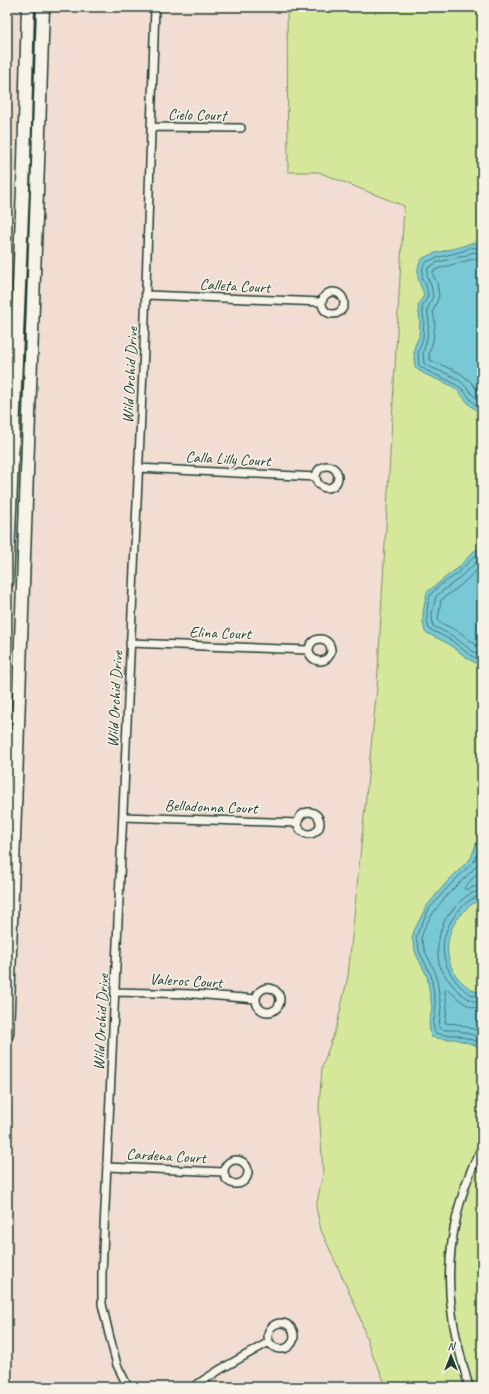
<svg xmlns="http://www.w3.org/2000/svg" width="489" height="1394" font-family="Caveat,sans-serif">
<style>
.green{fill:#d5e79a;stroke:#7a9267}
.water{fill:#79c8d6;stroke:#559095}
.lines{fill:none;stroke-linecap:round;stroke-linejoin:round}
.shore{stroke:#437575;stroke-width:1}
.street-casing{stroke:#1f3d34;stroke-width:10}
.highway-casing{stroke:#1f3d34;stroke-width:15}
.street{stroke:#f7f3e8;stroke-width:7}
.highway{stroke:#f7f3e8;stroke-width:12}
.labels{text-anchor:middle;stroke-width:3;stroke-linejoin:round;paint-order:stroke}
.street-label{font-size:16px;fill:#1f3d34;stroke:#f7f3e8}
</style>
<rect width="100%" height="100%" fill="#f1ddd2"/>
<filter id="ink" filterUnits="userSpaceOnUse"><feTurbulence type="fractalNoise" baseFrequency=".025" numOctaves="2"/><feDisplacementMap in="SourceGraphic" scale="8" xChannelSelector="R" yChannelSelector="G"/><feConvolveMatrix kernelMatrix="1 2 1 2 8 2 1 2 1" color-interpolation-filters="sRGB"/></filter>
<g filter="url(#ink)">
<path class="green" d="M287,7H482V1387H387L371,1352L358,1312L321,1230L316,1207L323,1174L319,1107L322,1067L337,1025L348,976L377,687L404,206L318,172H288Z"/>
<path class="water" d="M471,243H476L482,246V412C468,409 464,394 452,386C441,380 428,377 418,370L415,367L414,353L415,345L419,337L420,321L418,306L424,295C423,289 418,283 418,277C417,272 418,264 422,259C431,252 458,249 471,243Z
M482,548V667L467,658L449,644L425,632L423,622V612L427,592L459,567L474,551Z
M482,823V900C472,902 467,908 460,915C437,943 447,983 482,994V1047L455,1039H445L431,1037L429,1024L432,1008L427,976L416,954L412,938L414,931L426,907L446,883L471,858L478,839Z"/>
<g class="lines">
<path class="shore" d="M482,250L471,247L463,251L436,258L426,262L423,266L422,278L426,285L428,295L422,308L424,321L423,338L418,353L419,365L421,367C434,376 450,379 462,389C469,395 472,406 482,408
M482,255L473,252L464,256L438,262L428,268L427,277L431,285L433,296L427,310L429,321L427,339L423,353L424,364C434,370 447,372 457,379C467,385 472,397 482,403
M482,261L473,259L440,268L433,271V275L437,283L439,296L433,311L435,322L433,341L429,353L430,360L460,373L471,382L482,396
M482,552C471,557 464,568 454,576C447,581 437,586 432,593C426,600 426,621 429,629L451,640L470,655L482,662
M482,557L457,580L436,596L432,613L433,626L453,636L472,651L482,656
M482,565L461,585L441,600L438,620L439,622L458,631L482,649
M482,841L474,861L449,886L429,909L418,932L416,938L420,953L431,975L436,1008L433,1024L435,1033L445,1035H456L482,1043
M482,855C477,869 464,878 454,888C441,901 425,921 421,938L425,951L436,974L441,1007L439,1028L445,1030H457L482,1038
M482,868L464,888L466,890L476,886L482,885
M482,891C471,891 463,898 456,906C453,910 449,914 446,918C439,930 436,949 439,963C442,973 449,981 456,989C462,995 473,1003 482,1003
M482,896C472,897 465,903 459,910C439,934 437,960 459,985C464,991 474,997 482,998
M482,1009C469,1009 456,998 448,989L445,990L447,1008L445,1023L458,1024L482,1032"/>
<g class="street-casing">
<path id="street" d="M152,127L241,128
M322 303a11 11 0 1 1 22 0a11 11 0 1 1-22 0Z
M146,295L322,302
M316 477a11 11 0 1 1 22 0a11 11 0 1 1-22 0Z
M138,468L316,477
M309 650a11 11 0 1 1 22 0a11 11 0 1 1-22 0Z
M130,643L309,650
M298 823a11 11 0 1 1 22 0a11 11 0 1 1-22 0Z
M123,817L298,823
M256 1000a12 12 0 1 1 24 0a12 12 0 1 1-24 0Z
M115,992L194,994L256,999
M224 1172a12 12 0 1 1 24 0a12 12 0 1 1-24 0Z
M107,1167L224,1172
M268 1336a13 13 0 1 1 26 0a13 13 0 1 1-26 0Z
M128,1387L117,1365L109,1334L102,1304V1274L144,348L155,7
M193,1387L221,1369L269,1342
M469,1387C462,1362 455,1338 452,1313C444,1258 456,1196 482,1147"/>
</g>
<g class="highway-casing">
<path id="highway" d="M7,582L24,163L28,7
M7,1034L38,163L43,7"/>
</g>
<use href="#street" class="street"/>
<use href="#highway" class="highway"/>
</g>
</g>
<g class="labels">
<g class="street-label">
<text transform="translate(197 114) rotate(1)" y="6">Cielo Court</text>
<text transform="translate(235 285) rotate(3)" y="6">Calleta Court</text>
<text transform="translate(129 375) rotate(-87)" y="6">Wild Orchid Drive</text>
<text transform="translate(228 458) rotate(3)" y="6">Calla Lilly Court</text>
<text transform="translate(220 632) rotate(2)" y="6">Elina Court</text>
<text transform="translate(114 699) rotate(-87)" y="6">Wild Orchid Drive</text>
<text transform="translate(211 806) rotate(2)" y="6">Belladonna Court</text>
<text transform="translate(186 980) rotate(3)" y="6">Valeros Court</text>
<text transform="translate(100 1022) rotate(-87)" y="6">Wild Orchid Drive</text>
<text transform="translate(166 1155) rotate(3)" y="6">Cardena Court</text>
</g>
</g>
<rect width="489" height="1394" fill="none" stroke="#f7f3e8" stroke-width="24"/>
<rect x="12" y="12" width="465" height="1370" fill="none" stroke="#1f3d34" stroke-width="1.5" filter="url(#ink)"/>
<g transform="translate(451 1356)" stroke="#f7f3e8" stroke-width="3" paint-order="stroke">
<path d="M0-3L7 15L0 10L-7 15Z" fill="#1f3d34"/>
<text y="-6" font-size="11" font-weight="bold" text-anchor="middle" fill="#1f3d34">N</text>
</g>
</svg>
